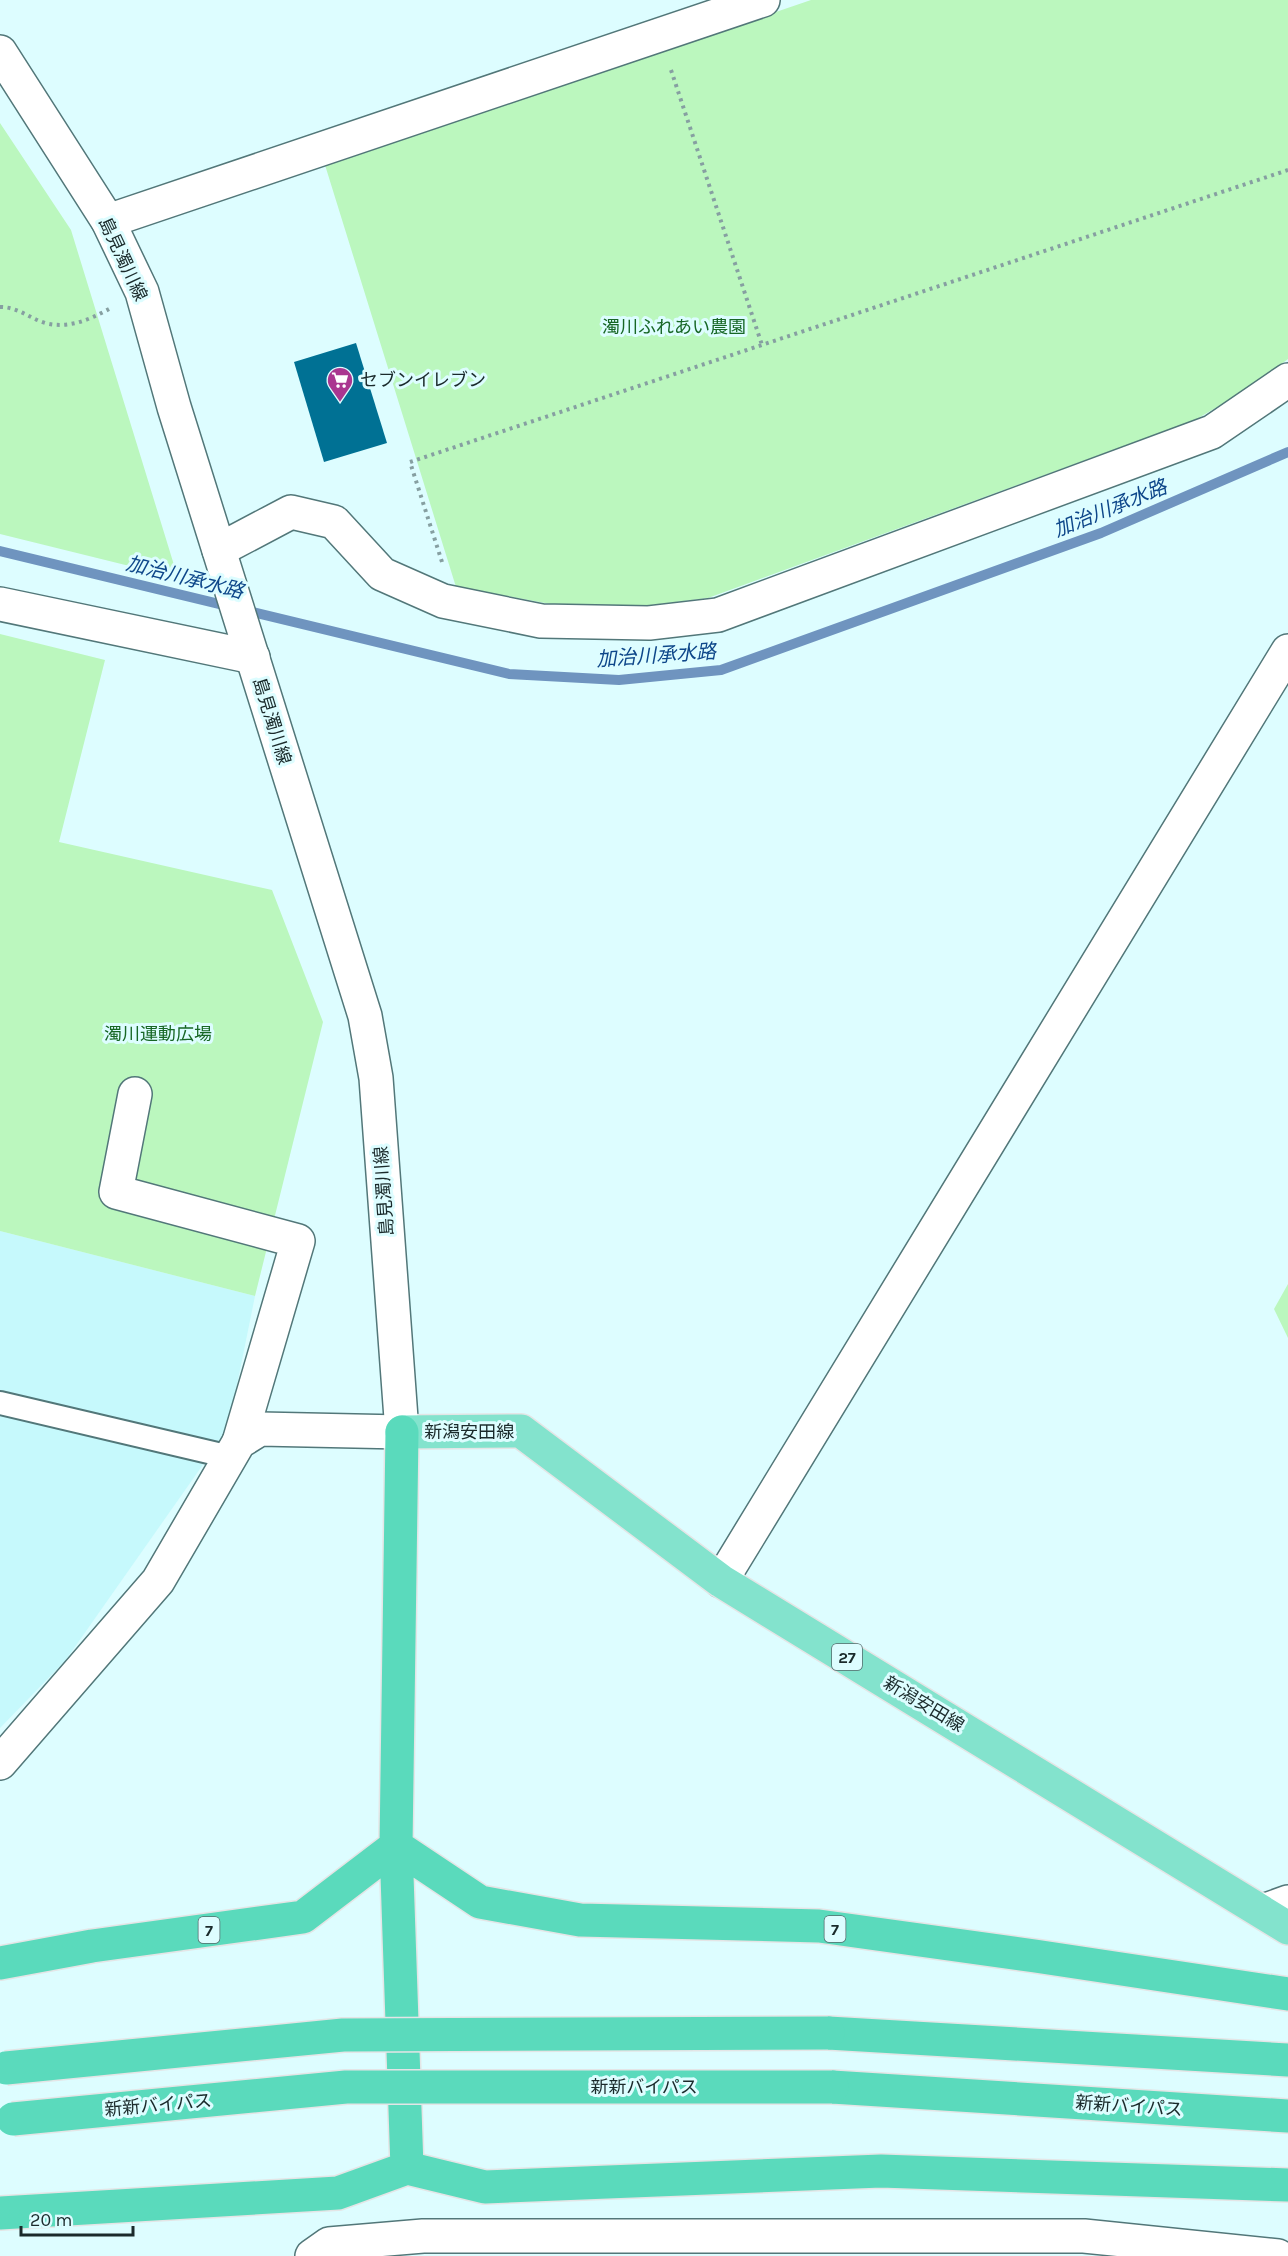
<svg xmlns="http://www.w3.org/2000/svg" width="1288" height="2256" font-family="Karla,'Noto Sans JP',sans-serif">
<style>
.built{fill:#c6f9fc}
.green{fill:#bbf7be}
.lines{fill:none;stroke-linecap:round;stroke-linejoin:round}
.stream{stroke:#6f94bf;stroke-width:10}
.building{fill:#007194}
.service-casing{stroke:#527779;stroke-width:26}
.minor-casing{stroke:#527779;stroke-width:36}
.tertiary-casing{stroke:#527779;stroke-width:36}
.secondary-casing{stroke:#527779;stroke-width:36}
.primary-casing{stroke:#e4e5e6;stroke-width:36}
.trunk-casing{stroke:#e4e5e6;stroke-width:36}
.path{stroke:#869fa1;stroke-width:4;stroke-dasharray:3 4.5;stroke-linecap:butt}
.service{stroke:#fff;stroke-width:22}
.minor{stroke:#fff;stroke-width:33}
.tertiary{stroke:#fff;stroke-width:33}
.secondary{stroke:#fff;stroke-width:33}
.primary{stroke:#83e3cd;stroke-width:33}
.trunk{stroke:#5adabc;stroke-width:33}
.trunk-bridge-casing{stroke:#e4e5e6;stroke-width:36;stroke-linecap:butt}
.trunk-bridge{stroke:#5adabc;stroke-width:33}
.labels{text-anchor:middle;stroke-width:6;stroke-linejoin:round;paint-order:stroke}
.shield{fill:#ddfdff;stroke:#54696b;stroke-width:1.5}
.shield-label{font-size:16px;font-weight:bold;fill:#1a2a2b}
.street-label{font-size:18px;fill:#1a2a2b;stroke:#ddfdff}
.park-label{font-size:18px;fill:#176725;stroke:#ddfdff}
.poi-label{font-size:18px;fill:#1a2a2b;stroke:#ddfdff;text-anchor:start}
.water-label{font-size:20px;font-style:italic;fill:#0e478a;stroke:#ddfdff}
</style>
<rect width="100%" height="100%" fill="#ddfdff"/>
<path class="built" d="M0,1231L255,1296L228,1429L65,1661L0,1728Z"/>
<path class="green" d="M811,0H1288V359L1251,387L1195,420L708,598L627,608L556,605L456,587L325,165Z
M0,123L71,230L178,578L0,534Z
M0,634L105,660L59,842L272,890L323,1022L255,1296L0,1231Z
M1288,1284V1338L1274,1309Z"/>
<g class="lines">
<path class="stream" d="M0,551L509,674L619,680L721,670L1101,533L1288,452"/>
</g>
<path class="building" d="M356,343L387,443L324,462L294,362Z"/>
<g class="lines">
<g class="service-casing">
<path id="service" d="M0,1403L230,1457"/>
</g>
<g class="minor-casing">
<path id="minor" d="M108,221L763,0
M219,550L291,512L334,522L382,574L443,601L541,621L649,623L718,615L1212,432L1288,380
M0,604L253,657
M135,1094L116,1192L298,1241L239,1442
M721,1581L1288,651
M1263,1911L1288,1902
M312,2256L329,2244L423,2236H1084L1278,2256"/>
</g>
<g class="tertiary-casing">
<path id="tertiary" d="M0,1763L158,1581L239,1442L260,1429L402,1432"/>
</g>
<g class="secondary-casing">
<path id="secondary" d="M0,52L108,221L142,292L174,407L365,1016L376,1078L402,1432"/>
</g>
<g class="primary-casing">
<path id="primary" d="M402,1432L521,1431L721,1581L1288,1928"/>
</g>
<g class="trunk-casing">
<path id="trunk" d="M402,1432L396,1846L407,2168
M0,1963L92,1946L303,1917L396,1846L480,1902L580,1920L819,1926L1035,1956L1288,1994
M828,2033L1288,2060
M832,2087L1288,2116
M0,2213L338,2193L407,2168L485,2187L881,2171L1288,2185"/>
</g>
<path class="path" d="M671,70L762,345
M0,307C18,307 29,318 45,323C68,329 89,320 109,309
M442,562L410,462L1288,170"/>
<use href="#service" class="service"/>
<use href="#minor" class="minor"/>
<use href="#tertiary" class="tertiary"/>
<use href="#secondary" class="secondary"/>
<use href="#primary" class="primary"/>
<use href="#trunk" class="trunk"/>
<g class="trunk-bridge-casing">
<path id="trunk-bridge" d="M6,2068L343,2035L828,2033
M13,2119L346,2087H832"/>
</g>
<use href="#trunk-bridge" class="trunk-bridge"/>
</g>
<defs>
<g id="supermarket-pin" transform="scale(1.35)"><path d="M0 17L-7.5 6A9.5 9.5 0 1 1 7.5 6Z" fill="#aa3690" stroke="#ddfdff"/><path d="M-6-5.5h2.5l.6 2H6L4.5 2H-2.5L-4.4-4H-6ZM-1.5 3.2a1.3 1.3 0 1 0 .1 0ZM3 3.2a1.3 1.3 0 1 0 .1 0Z" fill="#fff"/></g>
</defs>
<g fill-rule="evenodd">
<use href="#supermarket-pin" x="340" y="380"/>
</g>
<g class="labels">
<g class="shield">
<rect x="832" y="1644" width="30" height="26" rx="4.5"/>
<rect x="824.5" y="1916" width="21" height="26" rx="4.5"/>
<rect x="198.5" y="1917" width="21" height="26" rx="4.5"/>
</g>
<g class="shield-label">
<text x="847" y="1663">27</text>
<text x="835" y="1935">7</text>
<text x="209" y="1936">7</text>
</g>
<g class="street-label">
<text transform="translate(123 259) rotate(65)" y="6">島見濁川線</text>
<text transform="translate(272 721) rotate(73)" y="6">島見濁川線</text>
<text transform="translate(384 1191) rotate(-94)" y="6">島見濁川線</text>
<text x="469" y="1438">新潟安田線</text>
<text transform="translate(924 1704) rotate(31)" y="6">新潟安田線</text>
<text x="644" y="2093">新新バイパス</text>
<text transform="translate(158 2105) rotate(-5)" y="6">新新バイパス</text>
<text transform="translate(1129 2106) rotate(4)" y="6">新新バイパス</text>
</g>
<g class="park-label">
<text x="674" y="333">濁川ふれあい農園</text>
<text x="158" y="1040">濁川運動広場</text>
</g>
<g class="poi-label">
<text x="360" y="386">セブンイレブン</text>
</g>
<g class="water-label">
<text transform="translate(1110 508) rotate(-22)" y="7">加治川承水路</text>
<text transform="translate(185 577) rotate(14)" y="7">加治川承水路</text>
<text transform="translate(656 655) rotate(-4)" y="7">加治川承水路</text>
</g>
</g>
<path d="M21 2226v9h112v-9" fill="none" stroke="#1a2a2b" stroke-width="3"/>
<text x="30" y="2226" font-size="18" fill="#1a2a2b" stroke="#ddfdff" stroke-width="4.5" paint-order="stroke">20 m</text>
</svg>
